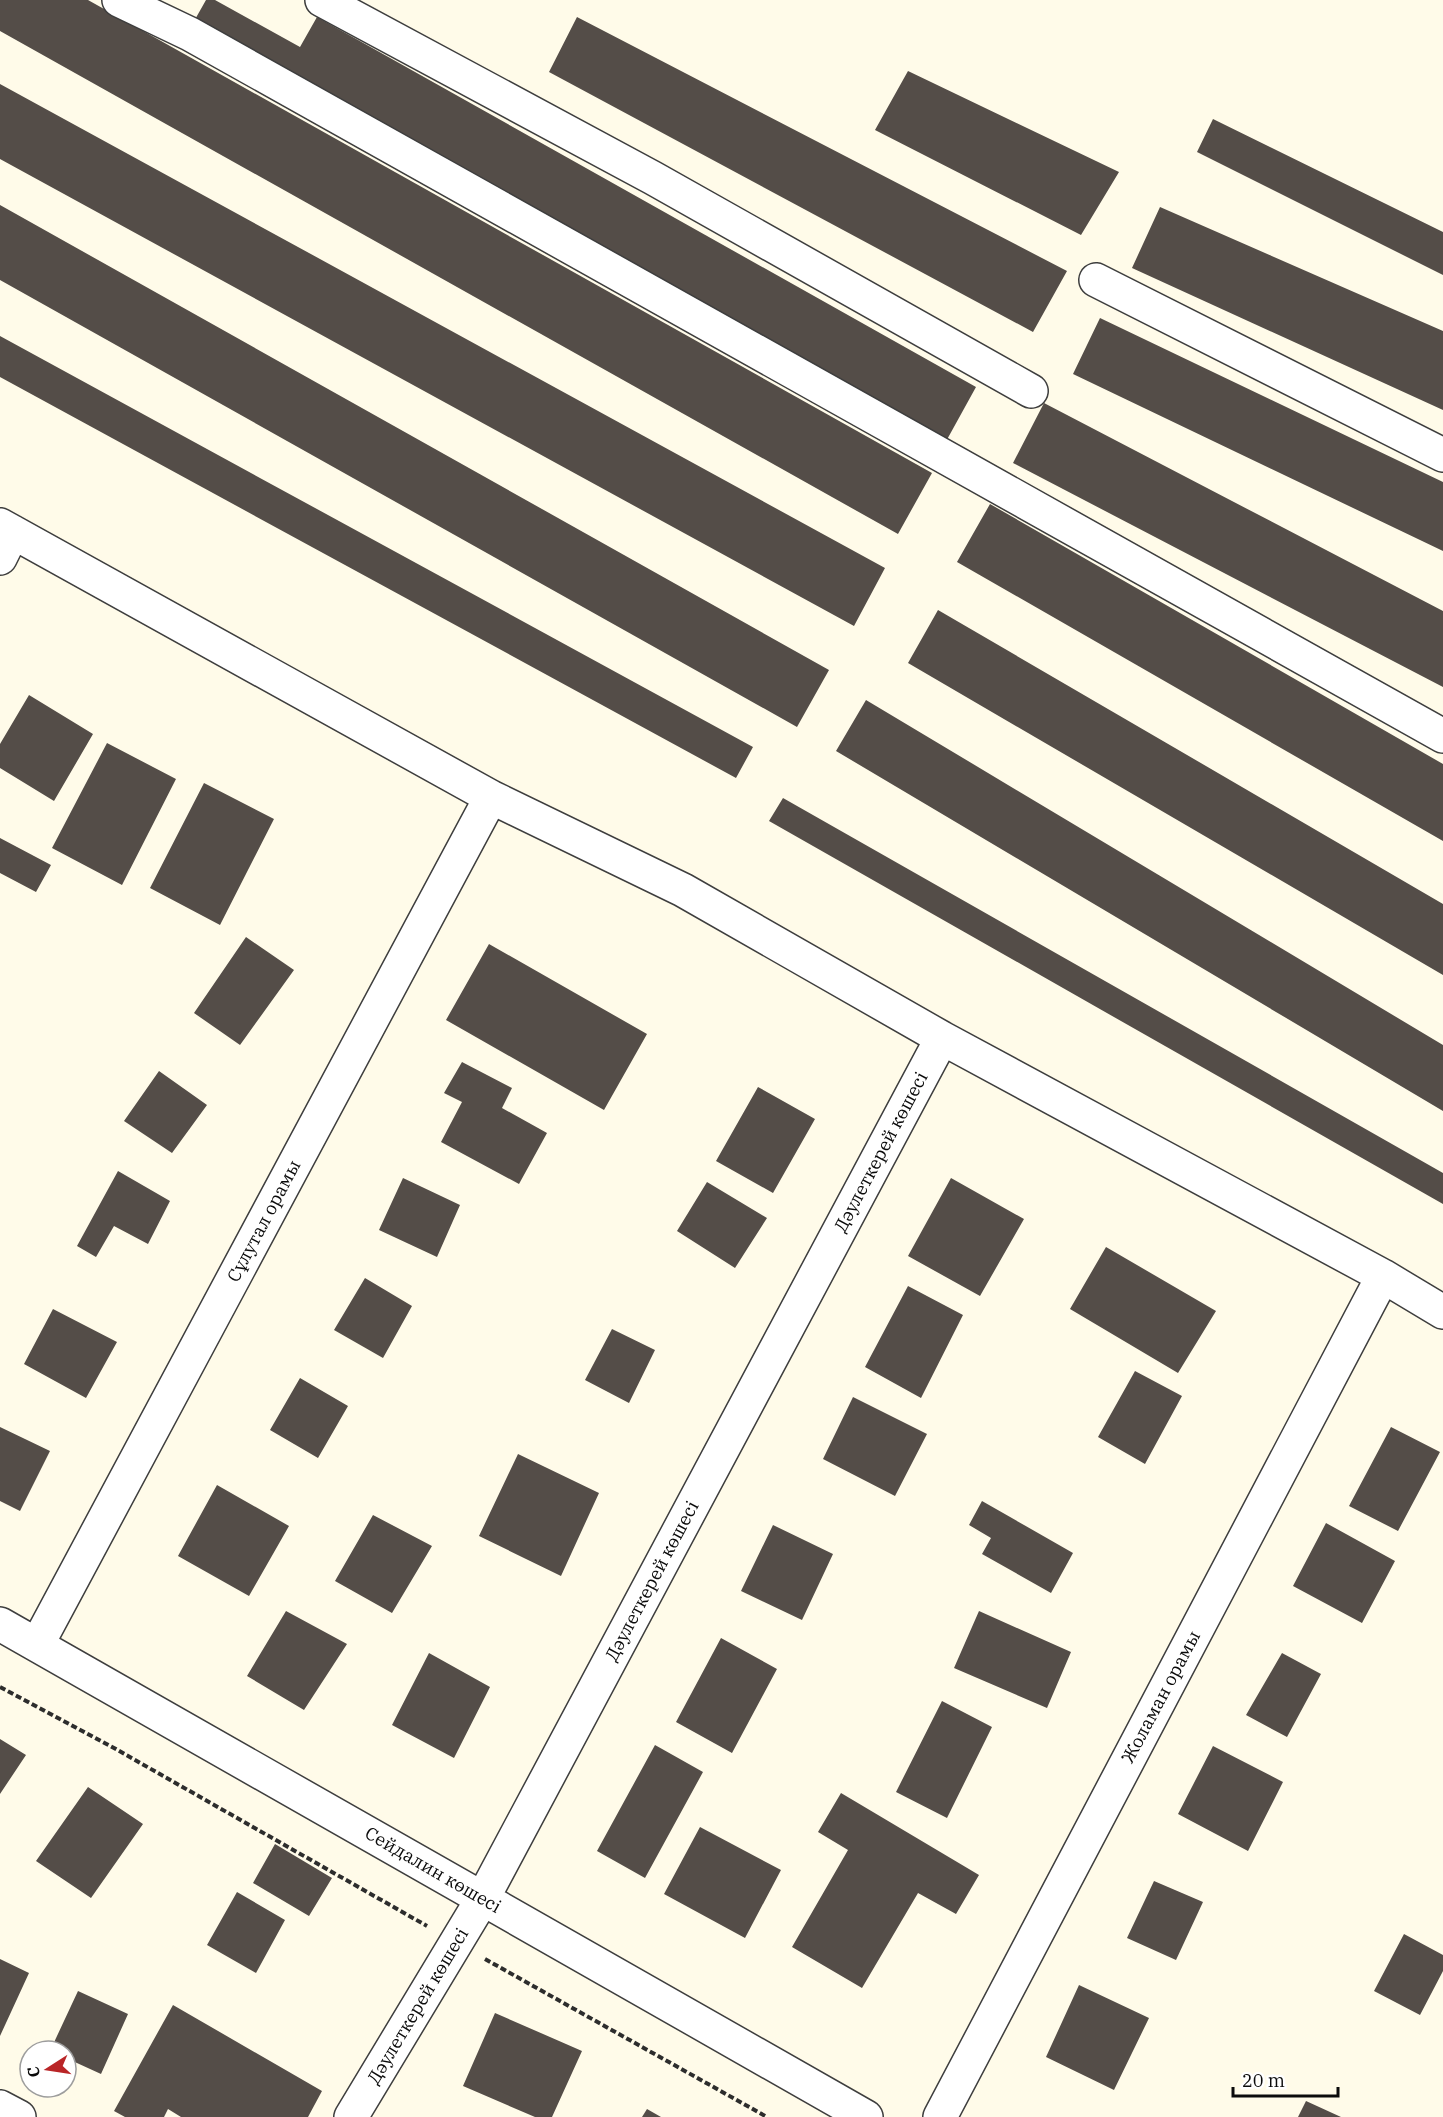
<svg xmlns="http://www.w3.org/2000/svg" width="1443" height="2117" font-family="'IBM Plex Serif',serif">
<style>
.building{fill:#544d48}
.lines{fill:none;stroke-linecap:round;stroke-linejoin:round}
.minor-casing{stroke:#3e3e3e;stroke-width:36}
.path{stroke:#2d2d2d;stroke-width:4;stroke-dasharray:6 3;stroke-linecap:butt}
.minor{stroke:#fff;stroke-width:33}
.labels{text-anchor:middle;stroke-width:6;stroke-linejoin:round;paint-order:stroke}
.street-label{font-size:18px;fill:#0b0b0b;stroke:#fff}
</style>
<rect width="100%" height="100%" fill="#fffbe9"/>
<path class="building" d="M0,0H88L932,473L898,534L0,31Z
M206,0H215L300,47L317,17L976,387L944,445L193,23Z
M577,17L1067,271L1033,332L549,72Z
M908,71L1119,172L1081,235L875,130Z
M0,84L885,568L854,626L0,159Z
M1213,119L1443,232V275L1197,152Z
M0,205L829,670L797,727L0,280Z
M1160,207L1443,331V410L1132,268Z
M1100,318L1443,482V551L1073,374Z
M0,336L753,747L736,778L0,377Z
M1044,403L1443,611V687L1013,463Z
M990,504L1443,764V841L957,562Z
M938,610L1443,904V975L908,663Z
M29,695L93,734L54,801L0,768V744Z
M866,700L1443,1045V1111L836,751Z
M107,743L176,779L122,885L52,848Z
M204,783L274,819L220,925L150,888Z
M783,798L1443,1173V1204L769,821Z
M0,838L51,865L36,892L0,873Z
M246,937L294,970L240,1045L194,1013Z
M489,944L647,1034L604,1110L446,1020Z
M462,1062L512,1088L502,1108L547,1133L519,1184L441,1142L462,1102L444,1093Z
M159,1071L207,1105L172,1153L124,1121Z
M758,1087L815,1119L773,1193L716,1161Z
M118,1171L170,1201L148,1244L114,1226L96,1257L77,1246Z
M403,1178L460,1205L437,1257L379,1230Z
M951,1178L1024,1219L980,1296L908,1256Z
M707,1182L767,1218L735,1268L677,1231Z
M1106,1247L1216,1311L1178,1373L1070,1309Z
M365,1278L412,1306L383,1358L334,1330Z
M908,1286L963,1315L921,1398L865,1367Z
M53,1309L117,1342L86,1398L24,1364Z
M612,1329L655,1350L629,1403L585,1380Z
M1135,1371L1182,1396L1145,1464L1098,1437Z
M300,1378L348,1406L318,1458L270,1430Z
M853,1397L927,1434L895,1496L823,1459Z
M0,1427L50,1451L20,1511L0,1501Z
M1391,1427L1440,1452L1398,1531L1349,1506Z
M518,1454L599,1493L561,1576L479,1536Z
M217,1485L289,1526L249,1596L178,1556Z
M982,1501L1073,1553L1051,1593L982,1554L991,1538L969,1525Z
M373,1515L432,1546L392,1613L335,1581Z
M1326,1523L1395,1561L1362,1623L1293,1586Z
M773,1525L833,1554L802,1620L741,1591Z
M286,1611L347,1644L304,1710L247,1676Z
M979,1611L1071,1652L1047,1708L954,1668Z
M721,1638L777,1669L732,1753L676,1722Z
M429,1653L490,1687L454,1758L392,1725Z
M1282,1653L1321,1674L1287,1737L1246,1715Z
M942,1701L992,1727L947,1818L896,1792Z
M0,1739L26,1755L0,1794Z
M655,1745L703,1772L645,1878L597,1851Z
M1213,1746L1283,1782L1248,1851L1178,1814Z
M88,1787L143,1824L91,1898L36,1861Z
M841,1793L979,1875L956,1914L918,1893L862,1988L792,1947L848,1850L818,1832Z
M700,1827L781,1870L745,1938L664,1894Z
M275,1844L332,1878L309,1916L253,1883Z
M1154,1881L1203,1902L1176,1960L1127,1938Z
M237,1892L285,1920L256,1973L207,1945Z
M1404,1934L1443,1955V1971L1420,2015L1374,1991Z
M0,1959L29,1973L0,2036Z
M1079,1985L1149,2018L1114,2090L1046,2057Z
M78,1991L128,2014L101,2074L66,2058V2051H50Z
M173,2005L322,2091L308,2117H181L168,2109L164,2117H125L114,2111Z
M495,2013L582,2051L552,2117H535L463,2086Z
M1306,2101L1341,2117H1298Z
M647,2109L661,2117H642Z"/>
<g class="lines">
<g class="minor-casing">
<path id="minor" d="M119,0L190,34L1443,736
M322,0L653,178L1031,391
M1096,280L1443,455
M0,525L491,797L683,890L942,1038L1383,1276L1443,1312
M0,558L13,532
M0,1624L866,2117
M37,1645L491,797
M0,2107L19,2117
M351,2117L483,1898L942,1038
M940,2117L1383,1276"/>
</g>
<path class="path" d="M0,1687L114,1748L427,1926
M485,1959L767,2117"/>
<use href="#minor" class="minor"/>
</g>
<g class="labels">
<g class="street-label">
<text transform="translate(881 1152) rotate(-62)" y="6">Дәулеткерей көшесі</text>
<text transform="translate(264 1221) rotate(-62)" y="6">Сұлутал орамы</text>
<text transform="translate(652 1581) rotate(-62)" y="6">Дәулеткерей көшесі</text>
<text transform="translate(1161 1697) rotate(-62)" y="6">Жоламан орамы</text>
<text transform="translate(433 1870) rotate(30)" y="6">Сейдалин көшесі</text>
<text transform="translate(418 2006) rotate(-59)" y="6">Дәулеткерей көшесі</text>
</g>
</g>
<g transform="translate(48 2069) rotate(258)"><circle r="28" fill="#ffffff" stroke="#9d9d9d" stroke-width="1.5"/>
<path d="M0-4.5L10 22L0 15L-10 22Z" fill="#b92527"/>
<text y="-9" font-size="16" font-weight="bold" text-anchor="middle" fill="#0b0b0b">С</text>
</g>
<path d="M1233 2087v9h105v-9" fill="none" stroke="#0b0b0b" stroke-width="3"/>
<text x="1242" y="2087" font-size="18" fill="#0b0b0b" stroke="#ffffff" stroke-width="4.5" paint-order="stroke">20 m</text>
</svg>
